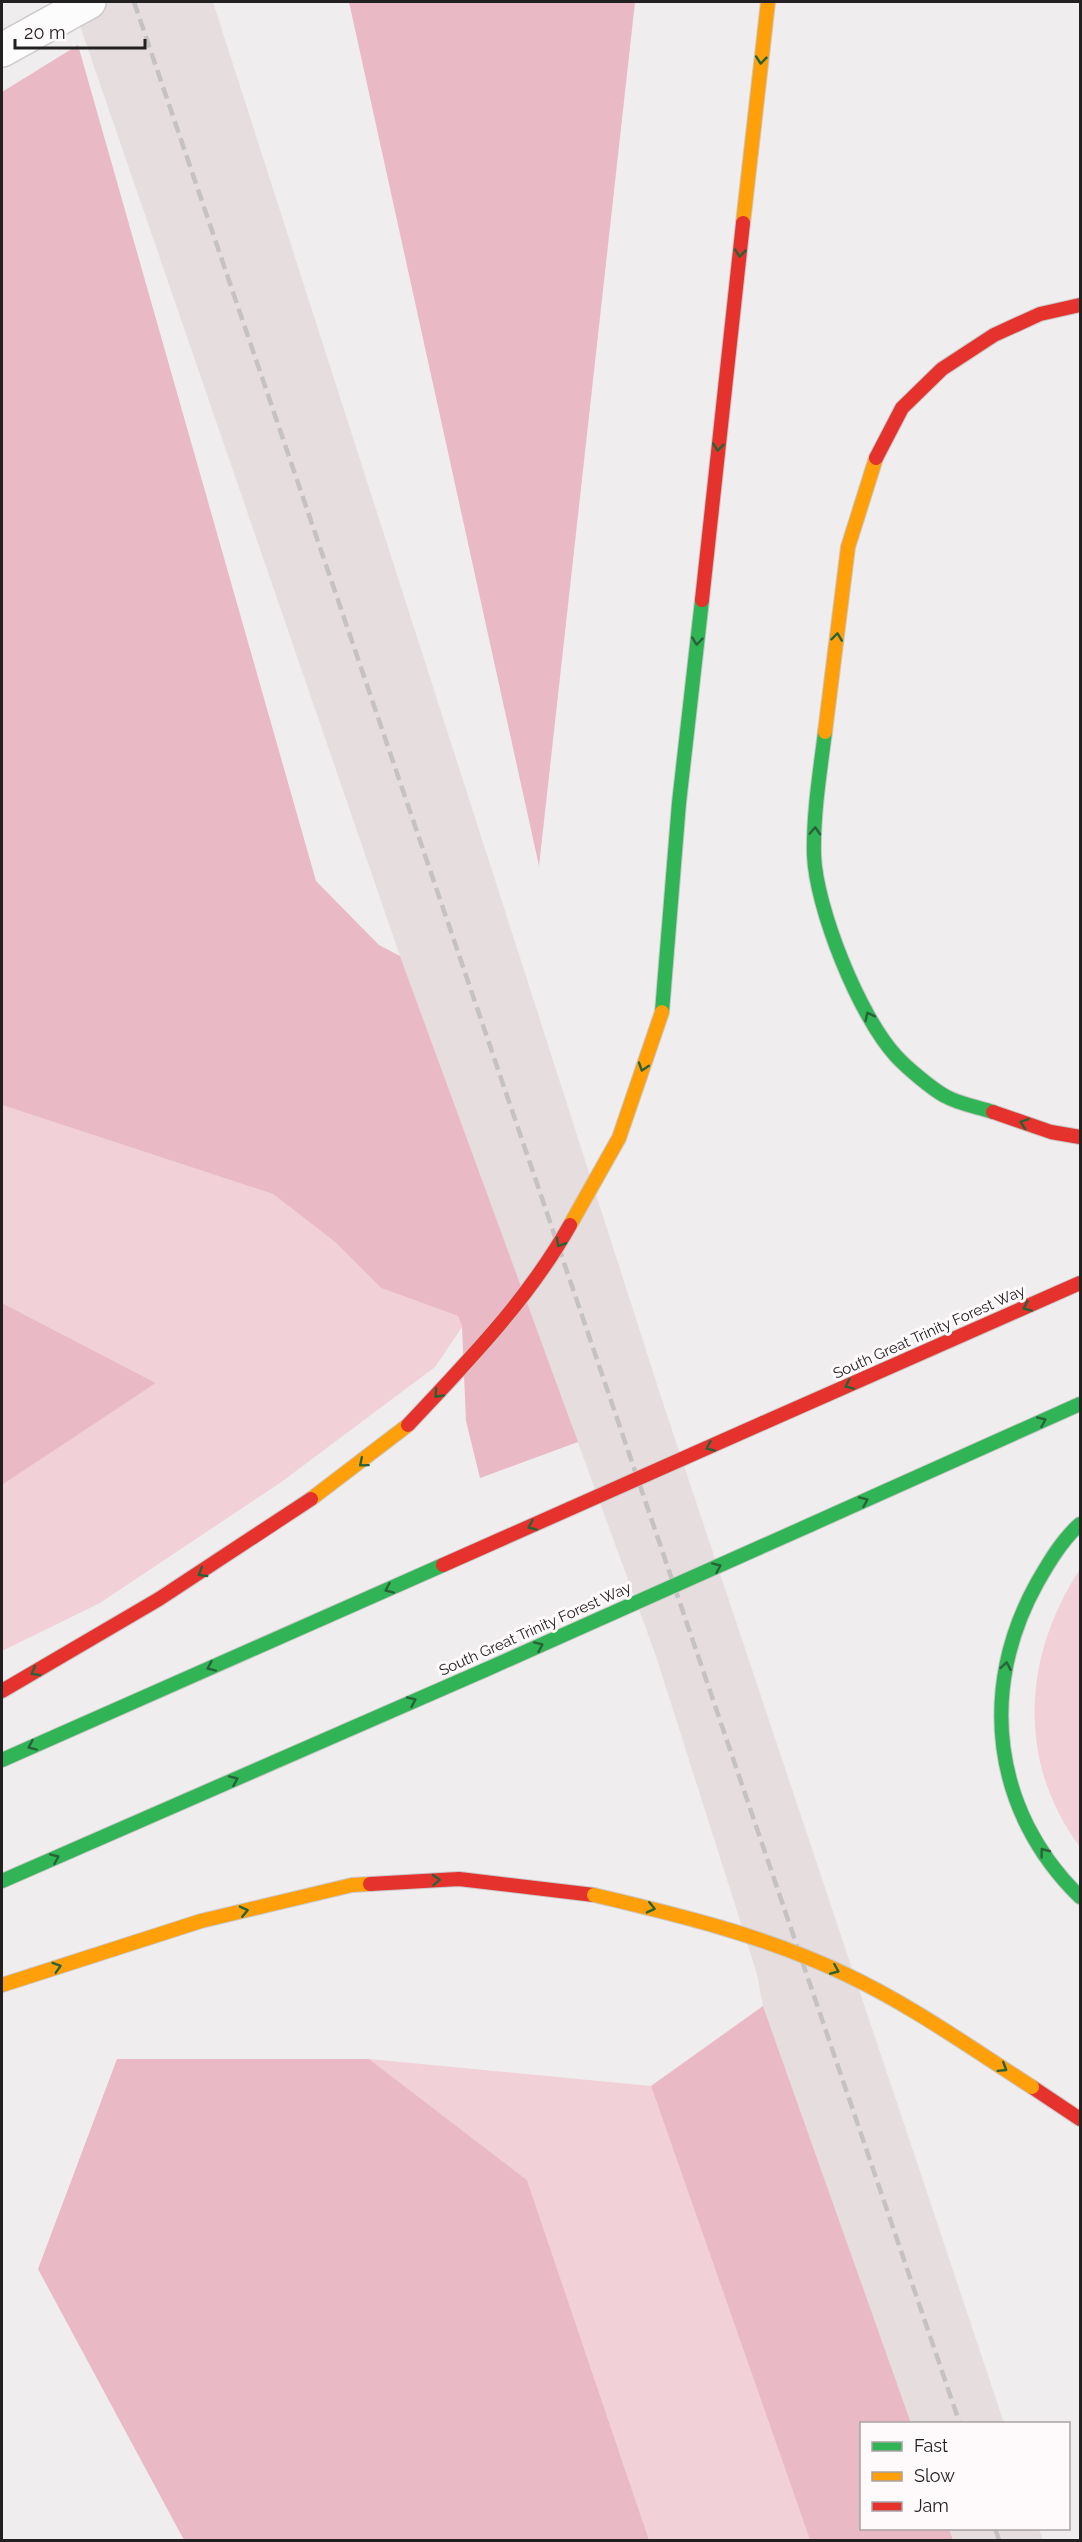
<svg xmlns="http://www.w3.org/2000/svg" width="1082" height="2542" font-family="Raleway,sans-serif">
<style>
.built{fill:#e6dddf}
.green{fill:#f1d0d8}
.forest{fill:#e9b9c6}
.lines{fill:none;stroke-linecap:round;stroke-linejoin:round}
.street-casing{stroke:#cdcacb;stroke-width:36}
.fast-casing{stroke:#c9c8c8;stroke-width:16}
.slow-casing{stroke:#c9c8c8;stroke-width:16}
.jam-casing{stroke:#c9c8c8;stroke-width:16}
.street{stroke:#fdfcfc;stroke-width:33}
.fast{stroke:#30b455;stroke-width:14}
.slow{stroke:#ff9f0a;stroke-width:14}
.jam{stroke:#e5322d;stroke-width:14}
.rail{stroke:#c4c2c3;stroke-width:4.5;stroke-dasharray:12 6;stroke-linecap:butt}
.fast-bridge-casing{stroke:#c9c8c8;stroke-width:16;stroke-linecap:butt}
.slow-bridge-casing{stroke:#c9c8c8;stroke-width:16;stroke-linecap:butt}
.jam-bridge-casing{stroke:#c9c8c8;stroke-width:16;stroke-linecap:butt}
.fast-bridge{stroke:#30b455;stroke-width:14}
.slow-bridge{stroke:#ff9f0a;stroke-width:14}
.jam-bridge{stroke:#e5322d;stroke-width:14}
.oneway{stroke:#286338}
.labels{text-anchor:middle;stroke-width:6;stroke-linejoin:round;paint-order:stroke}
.street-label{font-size:15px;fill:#222020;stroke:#fef9fa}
</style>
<rect width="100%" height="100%" fill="#f0edee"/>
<path class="built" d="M106,2H213L664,1406L1004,2423H911L763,2006L757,1974L656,1656L400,956L78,20Z
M949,2529H1039L1043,2540H953Z"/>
<path class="green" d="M2,1105L273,1194L335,1242L381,1288L458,1316L462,1327L435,1367L280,1483L100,1603L2,1651V1485L156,1383L2,1303Z
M1080,1569V1847C1016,1761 1023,1656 1080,1569Z
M369,2059L651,2086L810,2540H649L527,2180Z"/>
<path class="forest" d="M349,2H635L539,866Z
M78,45L316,881L379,945L400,956L578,1442L480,1478L466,1421L462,1327L458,1316L381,1288L335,1242L273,1194L2,1105V92Z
M2,1303L156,1383L2,1485Z
M763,2006L911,2423L862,2424V2528L949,2529L953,2540H810L651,2086Z
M117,2059H369L527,2180L649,2540H184L38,2269Z"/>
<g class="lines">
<g class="street-casing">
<path id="street" d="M2,50L89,2"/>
</g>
<g class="fast-casing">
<path id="fast" d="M825,732C820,772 813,814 814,855C816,908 859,1016 896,1056C906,1067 932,1089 945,1096C959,1104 978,1107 993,1112
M662,1012L679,803L702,600
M1080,1524C1062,1540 1049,1562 1037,1583C978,1689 992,1811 1080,1897
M810,1525L1080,1404
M2,1760L443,1565
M2,1881L485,1670"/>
</g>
<g class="slow-casing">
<path id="slow" d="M743,223L768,2
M825,732L848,547L876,458
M311,1499L408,1425
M2,1985L201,1921L352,1885L370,1884"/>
</g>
<g class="jam-casing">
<path id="jam" d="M876,458L902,408L942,369L994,335L1040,314L1080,305
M702,600L743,223
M993,1112L1051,1132L1080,1137
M763,1423L1080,1283
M2,1691L159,1599L311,1499
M370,1884L459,1879L594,1895
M1032,2087L1080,2119"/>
</g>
<use href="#street" class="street"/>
<use href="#fast" class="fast"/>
<use href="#slow" class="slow"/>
<use href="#jam" class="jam"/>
<path class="rail" d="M134,2L960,2424
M995,2528L999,2540"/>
<g class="fast-bridge-casing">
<path id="fast-bridge" d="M485,1670L810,1525"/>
</g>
<g class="slow-bridge-casing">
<path id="slow-bridge" d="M570,1225L619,1138L662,1012
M594,1895C679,1915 766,1936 845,1974C911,2005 971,2048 1032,2087"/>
</g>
<g class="jam-bridge-casing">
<path id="jam-bridge" d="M408,1425C467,1362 528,1300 570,1225
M443,1565L763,1423"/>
</g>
<use href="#fast-bridge" class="fast-bridge"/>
<use href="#slow-bridge" class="slow-bridge"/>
<use href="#jam-bridge" class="jam-bridge"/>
</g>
<defs><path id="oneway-chevron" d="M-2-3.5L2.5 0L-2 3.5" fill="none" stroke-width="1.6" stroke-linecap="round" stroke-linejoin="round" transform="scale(1.5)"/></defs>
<g class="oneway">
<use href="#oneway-chevron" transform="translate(761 60) rotate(96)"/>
<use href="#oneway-chevron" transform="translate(740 253) rotate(96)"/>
<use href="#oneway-chevron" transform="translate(718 447) rotate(96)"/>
<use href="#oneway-chevron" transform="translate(837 637) rotate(-83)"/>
<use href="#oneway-chevron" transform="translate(697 641) rotate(96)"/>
<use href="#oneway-chevron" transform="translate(815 831) rotate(-87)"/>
<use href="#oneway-chevron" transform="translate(869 1016) rotate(-116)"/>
<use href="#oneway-chevron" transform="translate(643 1067) rotate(108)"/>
<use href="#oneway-chevron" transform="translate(1024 1123) rotate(-161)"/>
<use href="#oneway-chevron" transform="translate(560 1243) rotate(120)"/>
<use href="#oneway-chevron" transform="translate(1027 1307) rotate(156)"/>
<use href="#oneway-chevron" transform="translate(849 1385) rotate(156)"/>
<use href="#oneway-chevron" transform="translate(438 1394) rotate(133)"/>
<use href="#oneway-chevron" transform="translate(1042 1421) rotate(-24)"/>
<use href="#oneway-chevron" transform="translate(710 1447) rotate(156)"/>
<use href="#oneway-chevron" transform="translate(363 1463) rotate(140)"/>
<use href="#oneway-chevron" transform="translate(864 1501) rotate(-24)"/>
<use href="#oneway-chevron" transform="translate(532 1526) rotate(156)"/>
<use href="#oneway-chevron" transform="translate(717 1567) rotate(-24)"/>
<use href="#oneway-chevron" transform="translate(202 1573) rotate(149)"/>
<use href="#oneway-chevron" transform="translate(389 1589) rotate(156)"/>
<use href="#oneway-chevron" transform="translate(539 1646) rotate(-24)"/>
<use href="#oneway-chevron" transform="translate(1006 1666) rotate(-80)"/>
<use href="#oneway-chevron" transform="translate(211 1667) rotate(156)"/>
<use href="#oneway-chevron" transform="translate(35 1672) rotate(150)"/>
<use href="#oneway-chevron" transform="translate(412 1701) rotate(-24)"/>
<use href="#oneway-chevron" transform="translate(32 1746) rotate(156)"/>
<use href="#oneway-chevron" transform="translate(234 1780) rotate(-24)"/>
<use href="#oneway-chevron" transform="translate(1044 1852) rotate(-127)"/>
<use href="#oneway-chevron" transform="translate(55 1858) rotate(-24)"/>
<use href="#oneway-chevron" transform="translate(436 1880) rotate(-3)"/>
<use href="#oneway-chevron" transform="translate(651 1908) rotate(13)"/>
<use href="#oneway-chevron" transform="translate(244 1911) rotate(-13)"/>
<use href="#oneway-chevron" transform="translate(57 1967) rotate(-17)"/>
<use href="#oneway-chevron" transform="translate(835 1970) rotate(23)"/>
<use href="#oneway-chevron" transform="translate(1003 2068) rotate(32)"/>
</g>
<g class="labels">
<g class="street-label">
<text transform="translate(929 1332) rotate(-24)" y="5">South Great Trinity Forest Way</text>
<text transform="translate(535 1629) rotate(-24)" y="5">South Great Trinity Forest Way</text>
</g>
</g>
<rect width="1082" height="2542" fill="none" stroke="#222020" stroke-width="6"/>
<rect x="860" y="2422" width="210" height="108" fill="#fef9fa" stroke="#a6a2a3" stroke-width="1.5"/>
<rect x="872" y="2442" width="30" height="9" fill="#30b455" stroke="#a6a2a3" stroke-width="1.5"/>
<text x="914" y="2452" font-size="18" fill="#222020">Fast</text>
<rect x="872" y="2472" width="30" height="9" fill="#ff9f0a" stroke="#a6a2a3" stroke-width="1.5"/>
<text x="914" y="2482" font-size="18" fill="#222020">Slow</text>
<rect x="872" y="2502" width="30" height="9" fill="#e5322d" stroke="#a6a2a3" stroke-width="1.5"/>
<text x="914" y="2512" font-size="18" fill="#222020">Jam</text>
<path d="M15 39v9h130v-9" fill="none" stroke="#222020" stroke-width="3"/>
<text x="24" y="39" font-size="18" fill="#222020" stroke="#fef9fa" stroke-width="4.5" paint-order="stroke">20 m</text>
</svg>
